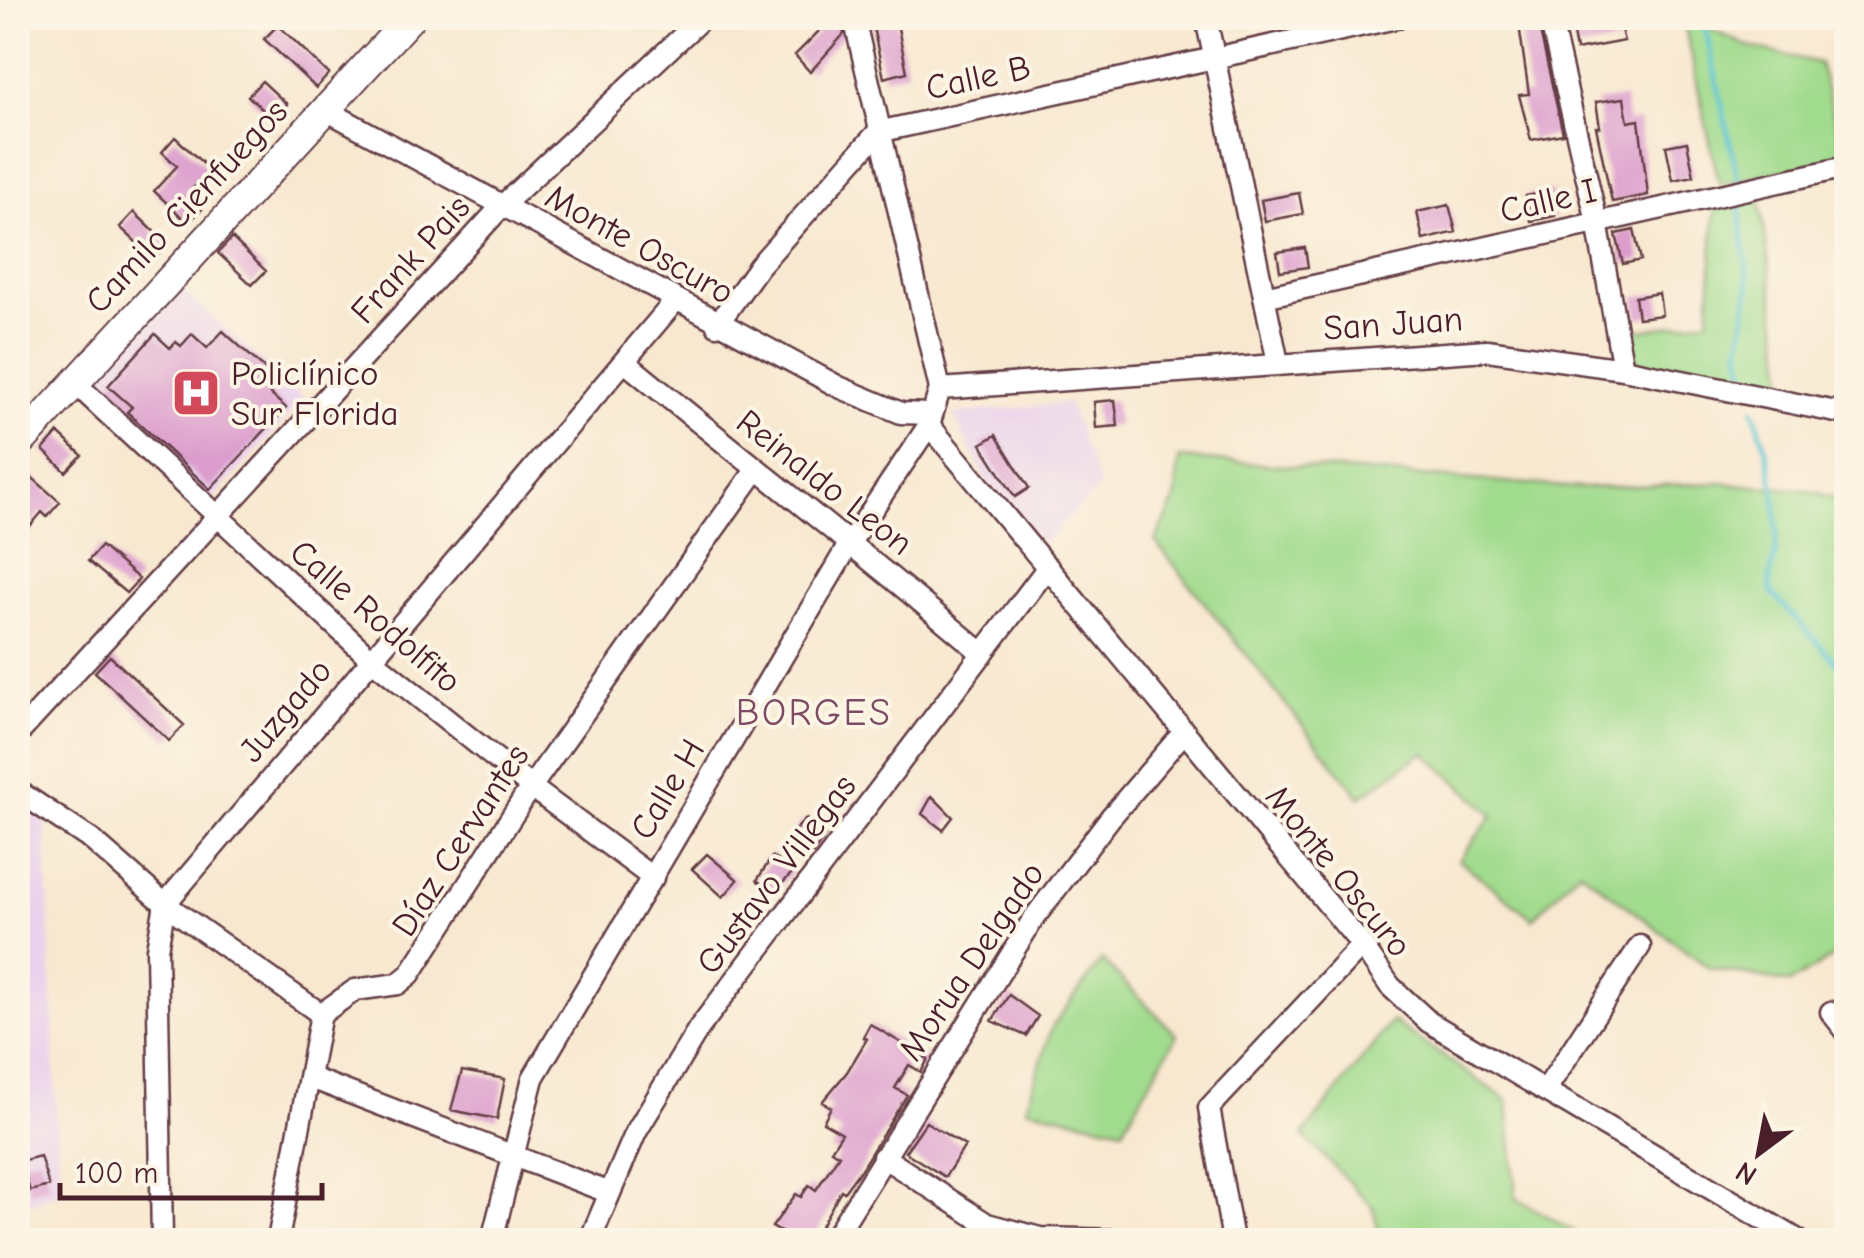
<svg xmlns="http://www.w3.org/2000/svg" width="1864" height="1258" font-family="'Comic Neue',sans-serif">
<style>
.built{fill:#ead1ec}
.green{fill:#a1db8e;stroke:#767d5c;stroke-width:2.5}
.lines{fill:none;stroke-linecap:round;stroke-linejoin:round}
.stream{stroke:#58c3d2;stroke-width:5}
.building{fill:#dc9dcd}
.street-casing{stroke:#643d44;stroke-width:25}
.secondary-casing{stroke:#643d44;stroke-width:32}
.street{stroke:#fff;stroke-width:20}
.secondary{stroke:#fff;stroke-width:28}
.labels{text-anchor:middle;stroke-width:8;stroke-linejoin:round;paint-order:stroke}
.street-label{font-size:35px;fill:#4a1f2b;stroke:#fcf5e5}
.poi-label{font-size:35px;fill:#4a1f2b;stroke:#fcf5e5;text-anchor:start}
.neighbourhood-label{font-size:38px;letter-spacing:2.5px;fill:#7d4b64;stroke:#fcf5e5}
</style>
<rect width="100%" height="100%" fill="#fcf5e5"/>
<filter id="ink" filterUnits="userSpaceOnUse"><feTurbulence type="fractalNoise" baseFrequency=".01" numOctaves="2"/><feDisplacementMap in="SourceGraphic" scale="20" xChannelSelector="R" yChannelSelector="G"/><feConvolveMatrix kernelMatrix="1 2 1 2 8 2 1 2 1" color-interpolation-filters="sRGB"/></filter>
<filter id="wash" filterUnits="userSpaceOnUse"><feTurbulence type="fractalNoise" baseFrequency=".0048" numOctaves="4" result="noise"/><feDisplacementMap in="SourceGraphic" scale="40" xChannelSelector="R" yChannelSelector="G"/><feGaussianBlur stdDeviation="2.25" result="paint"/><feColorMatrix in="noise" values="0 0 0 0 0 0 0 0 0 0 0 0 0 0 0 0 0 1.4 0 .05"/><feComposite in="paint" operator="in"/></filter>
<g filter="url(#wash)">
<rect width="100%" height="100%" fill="#f8e8d0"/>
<path class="built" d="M181,289L304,399L211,500L89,387Z
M1068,403L1100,486L1043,544L985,478L953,414Z
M18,791L45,808L59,1192L18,1208Z"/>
<path class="green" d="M1683,18H1711L1714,31L1750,47L1819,63L1845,158L1719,184Z
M1759,191L1786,389L1631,362V332L1709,319L1715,200Z
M1179,458L1582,488L1719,483L1807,490L1846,501V949L1790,983L1709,968L1579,870L1533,919L1459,860L1493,815L1424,752L1360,797L1155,541L1175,501Z
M1102,960L1177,1035L1123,1129L1026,1108L1052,1027Z
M1392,1021L1508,1101L1516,1198L1588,1240H1380L1373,1207L1303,1135Z"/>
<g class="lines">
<path class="stream" d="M1703,18L1739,184
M1739,199L1749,290L1740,351L1749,387
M1753,409C1769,453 1780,499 1776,547C1775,565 1766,573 1771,592L1846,673"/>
</g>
<g id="blocks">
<path class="building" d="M832,18H841L844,34L810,72L795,55Z
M871,18H896L907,72L884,78Z
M1518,18H1537L1563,134L1531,140L1519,95L1529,94Z
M1570,18H1618L1624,41L1576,50Z
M278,25L329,74L316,88L264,39Z
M262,81L287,104L273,119L248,96Z
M1624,98L1628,122L1639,120L1648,195L1612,202L1596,127H1600L1596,102Z
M175,137L210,170L187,195L202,209L188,223L154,191L177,166L162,152Z
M1687,142L1694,176L1673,180L1666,146Z
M1551,191L1555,216L1531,221L1526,196Z
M1299,193L1303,214L1265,221L1261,200Z
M1449,205L1456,232L1423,240L1417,212Z
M134,212L168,245L154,259L120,227Z
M1634,230L1641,260L1623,264L1616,234Z
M232,238L266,271L252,285L218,253Z
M1305,248L1308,267L1280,271L1277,252Z
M1659,293L1662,315L1638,318L1635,297Z
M223,331L279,382L269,393L286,408L210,489L127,412L132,407L108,386L155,334L170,348L176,342L181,346L192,334L207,348Z
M1115,400L1118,426L1096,428L1094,402Z
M58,433L82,455L66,472L43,450Z
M996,435L1029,488L1015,497L981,444Z
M18,465L60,502L47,517L42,512L26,531L18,524Z
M101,546L139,579L126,593L88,561Z
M110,656L184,725L169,741L95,672Z
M932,796L953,817L943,830L922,814Z
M806,819L825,836L813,854L794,831Z
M707,854L738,880L723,897L692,869Z
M772,857L794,871L772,894L757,880Z
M1009,995L1038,1016L1026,1036L992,1021Z
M870,1024L928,1059L921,1072L909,1065L895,1088L907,1095L861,1169L844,1192L841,1190L813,1240H795L772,1227L796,1194L801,1197L809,1185L816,1190L839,1155L831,1150L842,1133L823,1122L831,1107L822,1102L847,1072L867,1039L863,1037Z
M462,1071L505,1079L497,1119L451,1110Z
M926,1122L965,1146L945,1177L905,1152Z
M40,1156L49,1186L30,1191L21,1161Z"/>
</g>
</g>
<g filter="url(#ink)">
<use href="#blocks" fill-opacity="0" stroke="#643d44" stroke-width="2.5"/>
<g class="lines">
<g class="street-casing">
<path id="street" d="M854,18L940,389
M1206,18L1278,363
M1550,18L1597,222L1623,369
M326,110L839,387L901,413L929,414
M1264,297L1846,167
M717,325L759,266L878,132L1396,18
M625,362C744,460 866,554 983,654
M75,383L370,658L531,787L653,878
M940,389L1487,350L1623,369L1846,414
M929,425L1362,945L1390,986L1429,1022L1798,1240
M18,734L502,206L702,18
M18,791L93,841L165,904L321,1014
M1831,1012L1846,1031
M311,1078L610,1193
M1545,1091L1640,946
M883,1157L987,1224L1040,1238L1122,1240
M162,1240L157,949L165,904L675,301
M278,1240L321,1014L355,990L398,984L410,974L531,787L756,470
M492,1240L533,1078L851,541L929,425L940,389
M590,1240L636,1132L699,1028L1048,567
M833,1240L1034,918L1110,818L1184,732
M1233,1240L1209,1108L1362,945"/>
</g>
<g class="secondary-casing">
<path id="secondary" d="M18,445L410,18"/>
</g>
<use href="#street" class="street"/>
<use href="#secondary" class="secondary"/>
</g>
</g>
<defs>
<g id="hospital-square" transform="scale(2.5)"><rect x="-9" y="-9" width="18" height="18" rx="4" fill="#d1495b" stroke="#fcf5e5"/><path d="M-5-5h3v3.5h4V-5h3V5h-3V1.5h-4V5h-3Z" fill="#fff"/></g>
</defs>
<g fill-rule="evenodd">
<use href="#hospital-square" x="196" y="393"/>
</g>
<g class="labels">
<g class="street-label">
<text transform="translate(978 77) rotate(-12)" y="12">Calle B</text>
<text transform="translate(1548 200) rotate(-13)" y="12">Calle I</text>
<text transform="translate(186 206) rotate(-47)" y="12">Camilo Cienfuegos</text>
<text transform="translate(640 244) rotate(29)" y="12">Monte Oscuro</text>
<text transform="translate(410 259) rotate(-48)" y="12">Frank Pais</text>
<text transform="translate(1393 323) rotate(-4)" y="12">San Juan</text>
<text transform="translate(825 482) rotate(38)" y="12">Reinaldo Leon</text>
<text transform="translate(376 616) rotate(41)" y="12">Calle Rodolfito</text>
<text transform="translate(285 710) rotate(-50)" y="12">Juzgado</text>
<text transform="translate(667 789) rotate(-59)" y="12">Calle H</text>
<text transform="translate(460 840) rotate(-57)" y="12">Díaz Cervantes</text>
<text transform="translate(1339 871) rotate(51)" y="12">Monte Oscuro</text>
<text transform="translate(776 874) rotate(-53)" y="12">Gustavo Villegas</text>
<text transform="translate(971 961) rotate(-56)" y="12">Morua Delgado</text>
</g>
<g class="poi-label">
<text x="231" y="385">Policlínico<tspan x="231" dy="40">Sur Florida</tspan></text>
</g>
<g class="neighbourhood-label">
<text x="814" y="725">BORGES</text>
</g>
</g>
<rect width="1864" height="1258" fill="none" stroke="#fcf5e5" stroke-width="60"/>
<g transform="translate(1759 1153) rotate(212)" stroke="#fcf5e5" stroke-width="8" paint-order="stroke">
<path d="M0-8L18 38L0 25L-18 38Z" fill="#4a1f2b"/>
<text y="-15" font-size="28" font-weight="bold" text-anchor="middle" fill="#4a1f2b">N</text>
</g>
<path d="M60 1183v15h262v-15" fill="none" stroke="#4a1f2b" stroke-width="5"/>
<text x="75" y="1183" font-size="30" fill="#4a1f2b" stroke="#fcf5e5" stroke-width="8" paint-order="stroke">100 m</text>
</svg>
